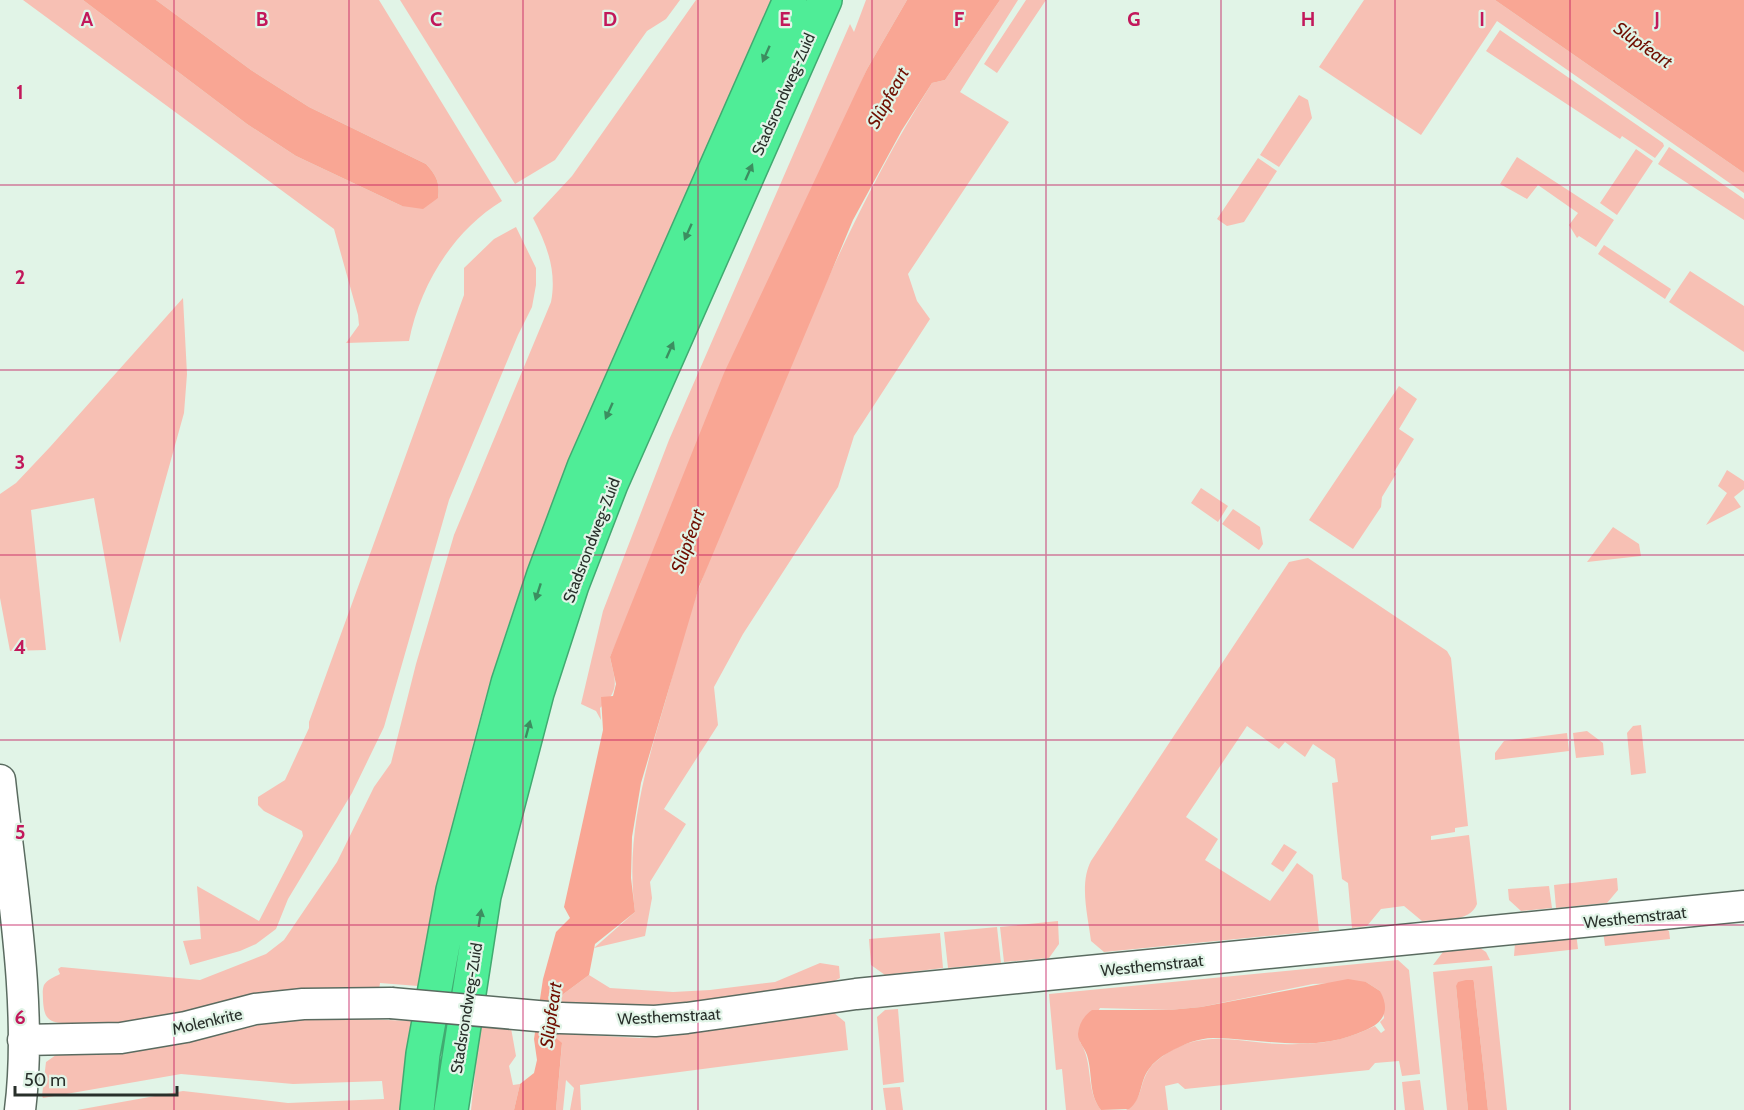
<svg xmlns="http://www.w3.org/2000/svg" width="1744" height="1110" font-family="Cabin,sans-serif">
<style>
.green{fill:#f7c0b4}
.water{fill:#f9a694}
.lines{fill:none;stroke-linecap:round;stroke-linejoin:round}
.secondary-casing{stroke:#5a6b60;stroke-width:33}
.highway-casing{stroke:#41aa71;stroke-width:36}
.secondary{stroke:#fff;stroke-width:30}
.highway{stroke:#4fed97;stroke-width:33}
.secondary-bridge-casing{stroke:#5a6b60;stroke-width:33;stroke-linecap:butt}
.secondary-bridge{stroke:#fff;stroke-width:30}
.oneway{fill:#3c8e60}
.grid{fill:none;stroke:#c2185b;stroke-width:1.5;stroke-opacity:0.55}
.labels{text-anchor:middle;stroke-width:4.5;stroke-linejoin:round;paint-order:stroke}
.street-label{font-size:16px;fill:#282f2a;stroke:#e1f4e7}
.water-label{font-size:18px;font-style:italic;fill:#6f0e00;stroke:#e1f4e7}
.grid-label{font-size:20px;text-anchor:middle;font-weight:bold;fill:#c2185b;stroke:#e1f4e7;stroke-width:4.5;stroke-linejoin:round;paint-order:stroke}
</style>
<rect width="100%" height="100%" fill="#e1f4e7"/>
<path class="green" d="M23,0H83L247,124L296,156L402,206L438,198C440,183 437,176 426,164L309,107L251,70L156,0H379L502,201C453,231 420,285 409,341L346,343L359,325L358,315L334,229Z
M400,0H680L666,19L647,31L555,160L515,184Z
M696,0H775C729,105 682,210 636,314C600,395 564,475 532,558C480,696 447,841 418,986L380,983L379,990L166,1020L66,1029V1023C48,1023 44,1018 43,1000C43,995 42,990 44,985C47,980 54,977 60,974L58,969L61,967L200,980L266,954L284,940L337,862L374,787L391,763L416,664L454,535L551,302C557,271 547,245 533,218L572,176Z
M866,0H907L867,69L610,657C615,682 621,689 600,708L601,720L596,711L581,704L603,611L669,440L850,24L854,32Z
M1000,0H1018L960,92L1009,122L908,274L917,301L930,319L854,436L838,487L743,634L714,687L718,725L664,809L686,824L650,882L652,898L645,936L594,948L635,912C625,837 645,770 666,699C677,661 686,622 700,585C716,541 735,498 753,455C806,326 857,201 932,83L945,80Z
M1026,0H1046L997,73L984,64Z
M1364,0H1495L1744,173V193L1497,21L1421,135L1319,67Z
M1500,30L1663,143L1664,146L1655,158L1622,136L1620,139L1486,51Z
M1299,95L1308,100L1312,118L1279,167L1260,155Z
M1669,147L1744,199V220L1658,164Z
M1636,149L1653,161L1617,215L1600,203Z
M1517,157L1614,220L1596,247L1579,236L1577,238L1569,225L1578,213L1538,185L1527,199L1500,184Z
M1258,158L1277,171L1244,222L1227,226L1217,219Z
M516,227L536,268V285L532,307L518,335L449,500L384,727L352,793L288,899L276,929L256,944L240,951L190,965L183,941L201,939L197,886L259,921L303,836L302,831L264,811L258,805V797L285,780L309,728V722L464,295V268L494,239Z
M1604,245L1671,289L1665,299L1598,254Z
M1690,271L1744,306V352L1669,302Z
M183,298L187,374L184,413L120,643L94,498L31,510L46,650L10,651L0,598V494L16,483L50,447Z
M1399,386L1417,399L1399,429L1414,439L1394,472L1396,474L1382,497L1381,507L1353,549L1309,520Z
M1727,470L1744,481V489L1734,497L1741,507L1706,525L1727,493L1718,486Z
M1201,488L1228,506L1218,522L1191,503Z
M1233,509L1260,527L1263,544L1259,550L1222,524Z
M1613,527L1639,544L1641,556L1587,562Z
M1308,558L1447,651L1451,658L1468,826L1455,828V832L1431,836V840L1469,835L1477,904C1470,923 1440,919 1422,921L1404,906L1381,909L1367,926L1352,928L1348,883L1342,879L1332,783L1338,782L1335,759L1313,744L1305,757L1285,742L1279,749L1247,726L1186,817L1218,839L1205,860L1270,901L1297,863L1313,875L1319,931L1104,952L1091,941C1088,916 1079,884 1091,861L1289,562Z
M1641,725L1646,773L1631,775L1627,733L1633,726Z
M1587,731L1603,743L1604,755L1576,758L1573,733Z
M1567,733L1569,751L1495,760V753L1504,741Z
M1284,844L1297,852L1283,872L1271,864Z
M1617,878L1618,890L1607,903L1556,908L1554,885Z
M1549,886L1552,908L1521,911L1509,900L1508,889Z
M1058,921L1059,944L1049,958L1004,962L1000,927Z
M1661,926L1669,931L1670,939L1605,946L1603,931Z
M997,927L1001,963L948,968L944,932Z
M940,933L943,968L885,975L871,965L869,939Z
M1576,933L1578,949L1514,956L1515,943Z
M1477,946L1486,952L1490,960L1433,965L1446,948Z
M1398,960L1409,970L1420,1074L1402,1076L1399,1061L1375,1063L1369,1070L1185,1089L1178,1083L1165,1086L1168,1110H1126C1144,1097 1138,1088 1148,1071C1152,1063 1164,1055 1172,1050C1208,1030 1243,1043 1281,1044C1317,1045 1342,1042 1375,1026L1381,1033L1385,1030L1380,1022L1384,1018L1380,991L1366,982L1313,984L1201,1007L1169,1010L1100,1008L1080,1042C1094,1063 1085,1090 1101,1110H1066L1062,1069L1056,1070L1049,994Z
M820,963L839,966L840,978L831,983L672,1010L563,1007L558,998L589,975L610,988L673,992L710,990L775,982Z
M1492,966L1507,1110H1488L1474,983L1456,986L1468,1110H1447L1433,972Z
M898,1009L904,1082L883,1085L877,1017L885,1010Z
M833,1012L845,1022L848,1050L580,1085L581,1110H570L574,1088L566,1080L563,1110H556L562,1044L555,1037L556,1027L562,1028L570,1034L640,1038L672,1036Z
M310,1017L413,1021L400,1110H77L183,1091L288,1103L384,1099L382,1081L293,1084L181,1074L43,1098L42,1096L46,1062L56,1055L137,1051L263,1024Z
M480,1025L511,1028L516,1056L509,1066L513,1085L520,1084L514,1110H471Z
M1420,1080L1424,1110H1405L1402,1082Z
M900,1087L903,1110H886L883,1088Z"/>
<path class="water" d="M83,0H156L251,70L309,107L426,164C437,176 440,183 438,198L423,209L402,206L296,156L247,124Z
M907,0H1000L945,80L932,83L902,130L853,220L699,587L641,783L632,837L631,878L635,912L595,944L589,975L558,998L555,1037L562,1043L556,1110H514L520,1084L534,1073L537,1060L534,1039L543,979L556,932L570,918L564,907L603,730L601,697L613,696L616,684L610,657L724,373L867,69Z
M1495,0H1744V173Z
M1348,979L1366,982L1380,991C1390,1009 1385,1022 1366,1030C1314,1054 1268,1039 1213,1038C1206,1038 1198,1040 1191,1042C1176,1048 1158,1056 1149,1069C1139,1082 1143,1098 1129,1109L1101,1110C1088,1094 1093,1074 1087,1055C1085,1048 1078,1042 1078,1034C1079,1023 1084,1016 1092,1010H1169L1201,1007Z
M1466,980H1473L1474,983L1488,1110H1468L1456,986L1458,982Z"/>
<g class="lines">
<g class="secondary-casing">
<path id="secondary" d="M0,780C11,883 33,1008 20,1110
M560,1018L655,1021L687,1018L856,994L1744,906
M23,1040L121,1038L186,1027L255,1009L303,1004L391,1003"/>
</g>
<g class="highway-casing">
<path id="highway" d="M417,1110L423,1054L453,890L508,683L544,574L584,467L790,0
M451,1110L484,896L537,693L572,585L611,484L825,0"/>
</g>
<use href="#secondary" class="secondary"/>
<use href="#highway" class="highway"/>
<g class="secondary-bridge-casing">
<path id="secondary-bridge" d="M391,1003L560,1018"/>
</g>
<use href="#secondary-bridge" class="secondary-bridge"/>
</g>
<defs><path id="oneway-solid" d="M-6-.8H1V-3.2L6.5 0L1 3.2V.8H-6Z" transform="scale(1.5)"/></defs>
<g class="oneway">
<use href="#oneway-solid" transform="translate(766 54) rotate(114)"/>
<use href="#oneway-solid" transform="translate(749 172) rotate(-66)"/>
<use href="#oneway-solid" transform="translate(688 232) rotate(114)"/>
<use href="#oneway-solid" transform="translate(670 350) rotate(-66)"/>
<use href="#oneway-solid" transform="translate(609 411) rotate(114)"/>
<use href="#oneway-solid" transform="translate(538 592) rotate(108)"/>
<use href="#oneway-solid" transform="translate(528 729) rotate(-75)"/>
<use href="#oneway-solid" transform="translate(480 918) rotate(-81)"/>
</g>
<path class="grid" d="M174,0V1110M349,0V1110M523,0V1110M698,0V1110M872,0V1110M1046,0V1110M1221,0V1110M1395,0V1110M1570,0V1110M0,185H1744M0,370H1744M0,555H1744M0,740H1744M0,925H1744"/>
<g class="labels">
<g class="street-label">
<text transform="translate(783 94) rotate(-66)" y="6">Stadsrondweg-Zuid</text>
<text transform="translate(591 540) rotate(-69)" y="6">Stadsrondweg-Zuid</text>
<text transform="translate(1635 917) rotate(-6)" y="6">Westhemstraat</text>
<text transform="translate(1152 965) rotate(-6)" y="6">Westhemstraat</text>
<text transform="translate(466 1008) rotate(-81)" y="6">Stadsrondweg-Zuid</text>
<text transform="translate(669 1016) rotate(-3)" y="6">Westhemstraat</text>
<text transform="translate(207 1021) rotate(-13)" y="6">Molenkrite</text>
</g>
<g class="water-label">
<text transform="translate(1643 45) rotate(35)" y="6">Slûpfeart</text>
<text transform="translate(888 98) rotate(-61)" y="6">Slûpfeart</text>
<text transform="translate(688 541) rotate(-70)" y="6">Slûpfeart</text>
<text transform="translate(551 1015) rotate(-82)" y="6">Slûpfeart</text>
</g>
</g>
<g class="grid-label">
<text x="87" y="26">A</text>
<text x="262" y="26">B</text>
<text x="436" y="26">C</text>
<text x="610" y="26">D</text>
<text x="785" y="26">E</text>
<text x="959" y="26">F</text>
<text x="1134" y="26">G</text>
<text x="1308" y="26">H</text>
<text x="1482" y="26">I</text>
<text x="1657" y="26">J</text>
<text x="20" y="99">1</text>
<text x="20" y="284">2</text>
<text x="20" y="469">3</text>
<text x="20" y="654">4</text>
<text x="20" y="839">5</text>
<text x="20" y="1024">6</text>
</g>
<path d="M15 1086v9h162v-9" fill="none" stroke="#282f2a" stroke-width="3"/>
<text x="24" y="1086" font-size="18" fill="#282f2a" stroke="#e1f4e7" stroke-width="4.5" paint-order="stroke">50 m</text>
</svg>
